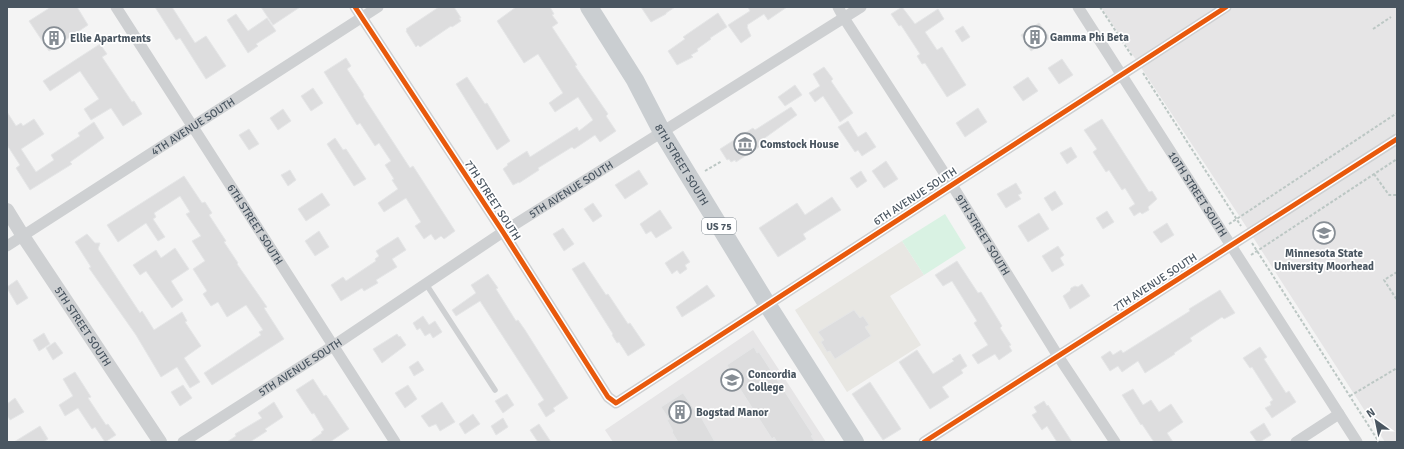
<svg xmlns="http://www.w3.org/2000/svg" width="1404" height="449" font-family="Signika,sans-serif">
<style>
.commercial{fill:#e8e7e3}
.education{fill:#e6e5e6}
.green{fill:#d9f2e3}
.building{fill:#ddddde;stroke:#e5e6e7}
.lines{fill:none;stroke-linecap:round;stroke-linejoin:round}
.path{stroke:#bcc7c4;stroke-width:2;stroke-dasharray:3 2;stroke-linecap:butt}
.service{stroke:#ced0d2;stroke-width:5.5}
.minor{stroke:#ced0d2;stroke-width:11}
.tertiary{stroke:#ced0d2;stroke-width:14}
.primary{stroke:#caced1;stroke-width:18}
.cycleway-casing{stroke:#fff;stroke-width:8}
.cycleway{stroke:#e8590c;stroke-width:5}
.labels{text-anchor:middle;stroke-width:3.5;stroke-linejoin:round;paint-order:stroke}
.shield{fill:#fff;stroke:#808990;stroke-width:1}
.shield-label{font-size:10px;font-weight:bold;fill:#4a5661}
.poi-label{font-size:11px;font-weight:bold;fill:#4a5661;stroke:#fff;text-anchor:start}
.street-label{font-size:11px;fill:#4a5661;stroke:#fff}
</style>
<rect width="100%" height="100%" fill="#f4f4f4"/>
<path class="commercial" d="M902,241L924,275L890,296L921,345L847,392L795,310Z"/>
<path class="education" d="M1101,7H1397V442H1385L1238,214Z
M753,330L826,442H613L605,430Z"/>
<path class="green" d="M945,214L966,248L924,275L902,241Z"/>
<path class="building" d="M51,7H77L88,25L49,51L29,21Z
M155,7H172L195,43L206,36L226,66L206,79L180,38L176,40Z
M261,7H300L273,25Z
M439,7H454L461,18H459L461,21L452,27L451,26L420,47L418,45L416,47L406,31L407,30L406,29Z
M516,7H550L554,14L552,15L558,23L552,27L577,65L575,66L608,114L606,116L616,131L600,142L595,135L574,149L572,147L538,168L539,170L519,183V182L513,185L503,169L508,165L507,164L527,151L530,157L577,127L579,131L593,120L578,97L555,112L549,103L563,93L538,54L524,63L497,21Z
M641,7H675L666,13V14L651,22Z
M748,7H787L768,20L764,14L747,25L748,26L747,27L751,36L741,43L728,25L750,11Z
M902,7L915,24L938,9L944,19L925,32L937,50L942,47L966,85L947,97L925,63L922,64L917,56L920,54L901,25L899,26L891,14Z
M718,13L727,27L710,38L711,39L697,49L698,51L691,55L693,57L677,65L668,51L685,39L683,37Z
M236,14L248,31L267,18L276,31L256,44L258,46L248,53L227,20Z
M1039,23L1050,38L1031,51L1021,35Z
M963,26L970,37L962,42L955,31Z
M100,44L107,54L102,57L132,102L134,101L142,114L123,126L111,108L91,120L84,109L99,99L80,71L50,91L43,81Z
M346,58L351,66L347,69L364,95L363,96L410,168L413,166L455,231L444,239L441,236L435,240L431,234L424,239L415,226L421,222L406,198L384,212L378,203L398,189L392,180L394,179L385,165L391,161L379,143L375,146L360,123L357,125L324,72Z
M1062,59L1073,75L1059,84L1048,68Z
M824,67L833,79L831,81L853,113L840,122L823,96L815,102L809,93L820,86L813,74Z
M467,77L485,104L487,103L510,141L497,150L456,84Z
M1028,77L1038,91L1023,101L1013,87Z
M795,85L802,95L785,106L778,97Z
M313,88L323,103L311,111L301,96Z
M791,107L797,115L762,140L764,144L736,162L735,160L731,162L729,159L727,160L720,149L753,128L755,130Z
M978,108L987,122L965,137L956,123Z
M283,109L291,121L278,130L270,118Z
M7,112L16,126L21,123L23,126L34,119L44,134L21,149L36,172L54,160L51,155L80,136L78,133L94,122L104,138L70,162L72,164L30,190L16,168L20,165L7,145Z
M1102,119L1149,192L1152,191L1157,199L1148,207L1149,210L1142,214L1140,212L1134,216L1129,208L1135,204L1125,188L1122,190L1109,170L1106,172L1093,152L1097,149L1084,130Z
M848,121L858,137L866,132L876,147L862,156L858,150L855,152L838,127Z
M249,129L259,144L249,150L239,135Z
M335,138L343,150L346,149L366,179L354,186L327,144Z
M1071,147L1077,157L1067,164L1060,153Z
M886,161L898,179L884,188L872,171Z
M290,170L296,180L288,186L281,175Z
M639,170L648,184L625,199L615,185Z
M861,171L867,181L857,188L850,178Z
M184,176L202,203L205,202L212,213L209,215L226,241L224,242L238,263L237,264L267,307L264,308L284,339L212,385L204,373L261,335L259,332L263,330L246,305L227,317L218,302L211,306L203,294L207,291L193,269L205,261L192,241L201,236L186,214L190,212L180,196L154,213L156,217L153,219L165,237L158,241L146,223L118,242L107,225Z
M1016,183L1022,193L1018,195L1021,199L1006,208L997,194Z
M1055,191L1063,204L1052,211L1044,198Z
M322,193L330,205L306,221L298,209Z
M832,197L841,210L803,234L806,239L778,257L759,228L797,203L805,215Z
M593,203L602,216L593,222L584,209Z
M660,210L672,228L656,238L651,231L646,234L640,224Z
M1107,211L1114,222L1103,229L1096,218Z
M1039,213L1049,229L1028,242L1018,226Z
M1167,223L1174,235L1161,243L1153,232Z
M563,228L574,244L564,251L553,234Z
M319,231L329,247L315,256L305,241Z
M87,234L95,243H100L98,249L140,313L142,311L154,330L182,312L187,321L185,322L201,346L184,358L200,382L190,388L177,367L161,377L136,335L89,268L91,267L77,245L75,242Z
M398,237L406,250L392,259L397,267L376,280L378,283L364,291L362,288L341,301L331,285L343,277L346,281L376,261L375,259L379,256L376,251Z
M1058,246L1064,255L1060,258L1064,265L1052,272L1042,256Z
M175,248L189,269L171,281L183,300L172,308L146,271L140,275L133,265L156,250L161,258Z
M683,251L690,262L685,265L687,269L680,274L677,270L672,274L665,263Z
M957,261L978,293L981,292L1002,326L1000,328L1011,345L1009,346L1012,351L999,360L995,354L978,364L972,355L988,345L974,323L977,321L952,281L943,286L935,275Z
M584,262L606,295L608,294L628,324L630,323L645,345L628,356L619,342L617,343L612,335L613,334L572,269Z
M488,274L498,288L496,289L516,321L518,320L525,330L568,398L553,408L555,411L546,417L538,404L544,400L480,301L456,316L452,310L476,293L471,285Z
M17,280L28,298L17,305L7,288V287Z
M1082,284L1090,296L1070,309L1063,296L1070,291L1071,288L1075,286L1078,287Z
M707,285L715,296L682,317L676,307Z
M1220,290L1235,313L1224,319L1222,317L1190,338L1192,341L1174,353L1175,354L1145,373L1138,361L1122,372L1118,366L1110,371L1101,357L1110,351L1113,355L1121,350L1123,353L1190,311L1189,309Z
M854,310L860,318L863,316L869,325L865,327L871,336L835,359L830,351L827,352L821,342L824,340L818,332Z
M423,316L429,325L435,321L442,332L433,338L430,333L425,336L420,328L417,330L413,323Z
M44,333L50,344L39,351L33,340Z
M397,334L399,337L400,336L406,345L382,363L373,349Z
M55,342L63,353L53,360L46,348Z
M754,347L757,353L759,352L813,435L811,436L815,442H777L774,437L772,439L742,392L730,372H731L727,365Z
M1260,347L1267,357L1264,359L1286,393L1289,391L1296,402L1272,418L1265,408L1271,405L1270,402L1273,400L1252,367L1250,368L1243,358Z
M917,350L933,374L954,361L952,359L960,354L967,366L961,370L963,373L942,387L949,397L930,409L899,362Z
M418,361L424,370L414,376L409,367Z
M75,372L91,397L88,398L106,425L108,424L116,435L105,442L95,427L92,429L78,408L65,416L59,405L73,396L63,379Z
M313,379L324,396L326,395L349,429L330,442H309L322,433L321,432L324,430L314,413L312,414L296,390Z
M870,382L901,429L883,440L852,394Z
M183,385L192,398L180,406L171,392Z
M408,385L417,399L405,408L395,393Z
M1133,389L1143,405L1151,400L1159,412L1171,404L1183,422L1167,433L1173,442H1154L1142,424L1141,425L1122,395Z
M683,393L700,418L701,417L715,442H678L672,432L673,431L667,420L669,419L661,407Z
M507,394L514,405L503,413L495,401Z
M15,398L24,412L10,420L7,415V404Z
M1044,401L1047,406L1048,405L1072,442H1057L1047,426L1042,430L1032,415L1037,412L1034,407Z
M274,402L283,417L265,429L267,431L250,442H227L236,436L235,434L262,418L258,413Z
M442,402L455,422L440,431L436,424L429,427L421,416Z
M473,414L480,424L465,434L459,424Z
M503,418L508,427L496,435L491,426Z
M1264,423L1271,435L1260,442H1257L1250,432Z
M539,424L551,442H538L530,430Z
M40,426L48,439L43,442H14Z"/>
<g class="lines">
<path class="path" d="M1100,7L1132,56
M1373,29L1391,17
M1143,73L1241,226
M705,171L722,161
M1374,174L1389,195H1397
M1229,224L1397,113
M1252,243L1379,442
M1251,255L1397,159
M1397,272L1384,280L1397,300
M1350,396L1397,368"/>
<path class="service" d="M426,284L495,390"/>
<g class="minor">
<path id="s1" d="M116,7L395,442"/>
<path d="M355,7L503,232L608,397L616,403L1226,7"/>
<path id="s2" d="M838,7L844,18L952,185L1058,356L1115,442"/>
<path id="s3" d="M1078,7L1357,442"/>
<path id="s4" d="M7,246L378,7"/>
<path id="s5" d="M183,442L333,346L503,232L861,7"/>
<path d="M924,442L1397,139"/>
<path d="M1296,442L1339,414"/>
</g>
<path class="tertiary" id="s6" d="M7,210L23,236L160,442"/>
<path class="primary" id="s7" d="M589,7L635,80L662,132L767,304L855,442"/>
<g class="cycleway-casing">
<path id="cycleway" d="M355,7L503,232L608,397L616,403L1226,7
M924,442L1397,139"/>
</g>
<use href="#cycleway" class="cycleway"/>
</g>
<defs>
<g id="building-ring" transform="scale(1.15)"><circle r="9.5" fill="#fff" stroke="#868d94" stroke-width="1.5"/><path d="M-4-6H4V6H1V3H-1V6H-4ZM-2.5-4.3h1.7v1.8h-1.7ZM.8-4.3h1.7v1.8H.8ZM-2.5-1h1.7V.8h-1.7ZM.8-1h1.7V.8H.8Z" fill="#868d94"/></g>
<g id="museum-ring" transform="scale(1.15)"><circle r="9.5" fill="#fff" stroke="#868d94" stroke-width="1.5"/><path d="M0-6L6-3V-2H-6V-3ZM-5-1h2V3h-2ZM-1-1h2V3h-2ZM3-1h2V3H3ZM-6 4H6V6H-6Z" fill="#868d94"/></g>
<g id="university-ring" transform="scale(1.15)"><circle r="9.5" fill="#fff" stroke="#868d94" stroke-width="1.5"/><path d="M0-5L7-2L0 1L-7-2ZM-4 1L0 2.5L4 1V4Q0 6-4 4Z" fill="#868d94"/></g>
</defs>
<g fill-rule="evenodd">
<use href="#building-ring" x="1035" y="37"/>
<use href="#building-ring" x="54" y="38"/>
<use href="#museum-ring" x="745" y="144"/>
<use href="#university-ring" x="1324" y="233"/>
<use href="#university-ring" x="732" y="380"/>
<use href="#building-ring" x="680" y="412"/>
</g>
<g class="labels">
<rect class="shield" x="702" y="218" width="34" height="16" rx="3"/>
<g class="shield-label">
<text x="719" y="230">US 75</text>
</g>
<g class="poi-label">
<text x="1050" y="41">Gamma Phi Beta</text>
<text x="70" y="42">Ellie Apartments</text>
<text x="760" y="148">Comstock House</text>
<text x="1324" y="257" text-anchor="middle">Minnesota State<tspan x="1324" dy="13">University Moorhead</tspan></text>
<text x="748" y="378">Concordia<tspan x="748" dy="13">College</tspan></text>
<text x="696" y="416">Bogstad Manor</text>
</g>
<g class="street-label">
<text dy="4" stroke="none"><textPath href="#s4" startOffset="221">4TH AVENUE SOUTH</textPath></text>
<text dy="4" stroke="none"><textPath href="#s7" startOffset="183">8TH STREET SOUTH</textPath></text>
<text dy="4" stroke="none"><textPath href="#s5" startOffset="463">5TH AVENUE SOUTH</textPath></text>
<text dy="4" stroke="none"><textPath href="#s3" startOffset="222">10TH STREET SOUTH</textPath></text>
<text transform="translate(915 196) rotate(-33)" y="4">6TH AVENUE SOUTH</text>
<text transform="translate(493 200) rotate(57)" y="4">7TH STREET SOUTH</text>
<text dy="4" stroke="none"><textPath href="#s1" startOffset="258">6TH STREET SOUTH</textPath></text>
<text dy="4" stroke="none"><textPath href="#s2" startOffset="270">9TH STREET SOUTH</textPath></text>
<text transform="translate(1155 282) rotate(-33)" y="4">7TH AVENUE SOUTH</text>
<text dy="4" stroke="none"><textPath href="#s6" startOffset="139">5TH STREET SOUTH</textPath></text>
<text dy="4" stroke="none"><textPath href="#s5" startOffset="139">5TH AVENUE SOUTH</textPath></text>
</g>
</g>
<rect width="1404" height="449" fill="none" stroke="#4a5661" stroke-width="16"/>
<g transform="translate(1376 421) rotate(327)" stroke="#ffffff" stroke-width="3" paint-order="stroke">
<path d="M0-3L7 15L0 10L-7 15Z" fill="#4a5661"/>
<text y="-6" font-size="11" font-weight="bold" text-anchor="middle" fill="#4a5661">N</text>
</g>
</svg>
